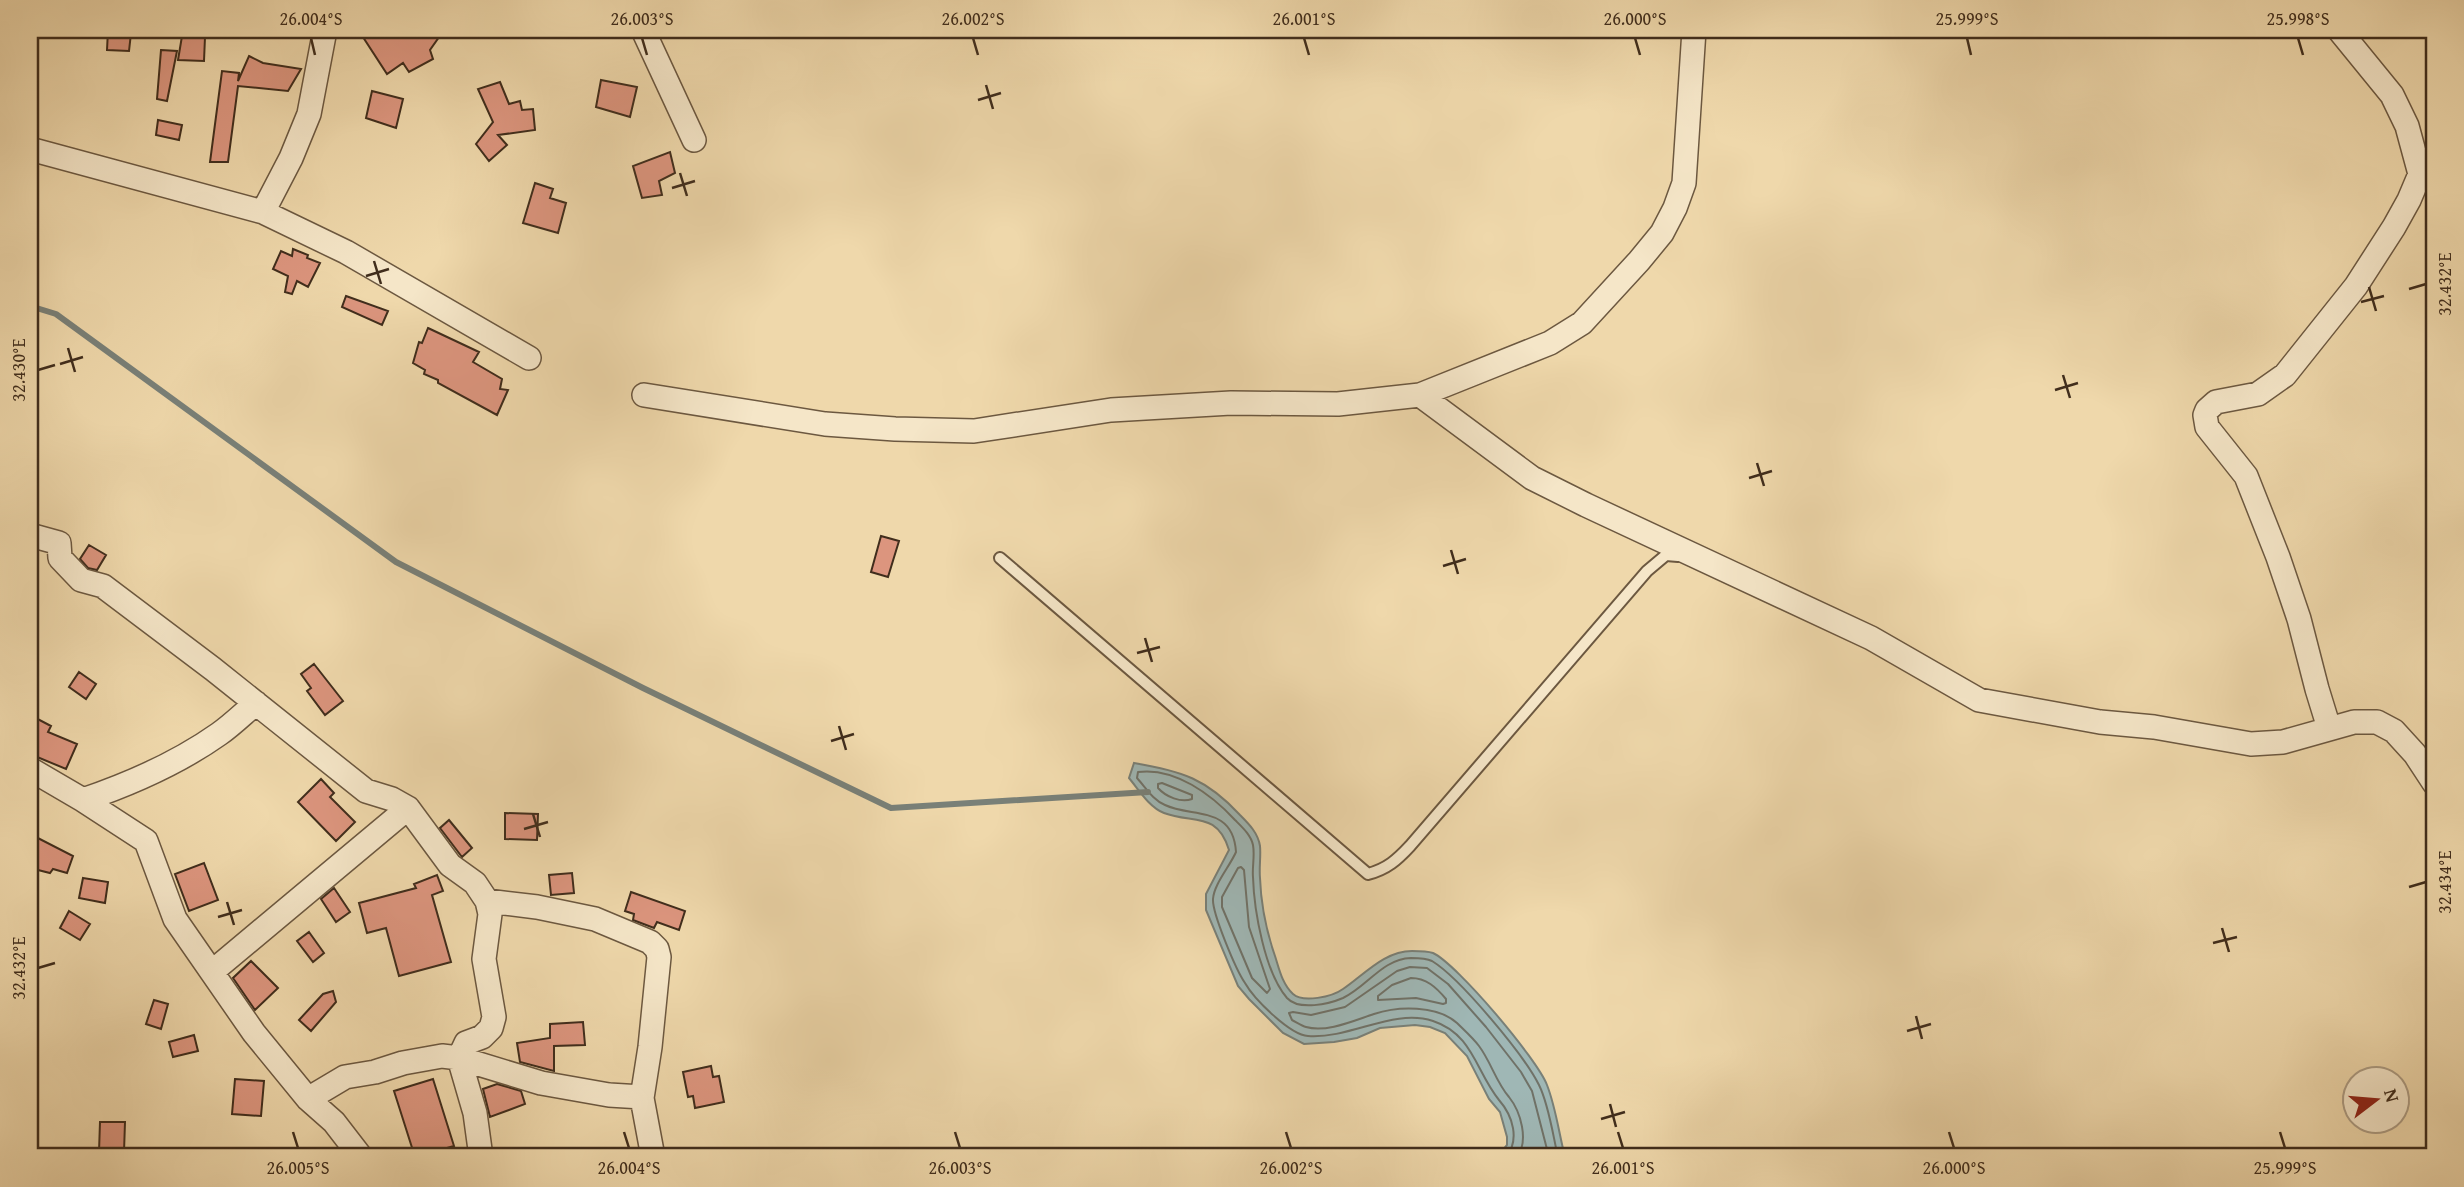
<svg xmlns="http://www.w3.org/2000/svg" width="2464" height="1187" font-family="'Gentium Book Plus',serif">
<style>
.water{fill:#9fb7b5;stroke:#798078;stroke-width:2}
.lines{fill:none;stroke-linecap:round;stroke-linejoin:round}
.shore{stroke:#707268;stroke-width:2}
.stream{stroke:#798078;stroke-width:6}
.building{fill:#dc957e;stroke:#402d1c;stroke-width:2}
.lane-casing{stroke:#6c5840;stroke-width:14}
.street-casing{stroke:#6c5840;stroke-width:26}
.lane{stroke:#f5e6c8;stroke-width:10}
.street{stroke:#f5e6c8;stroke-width:23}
.ticks{fill:none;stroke:#402d1c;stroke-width:2.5}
.neatline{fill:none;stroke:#402d1c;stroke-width:2.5}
.ticks-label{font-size:18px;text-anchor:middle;fill:#402d1c}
</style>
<rect width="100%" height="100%" fill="#efd8ab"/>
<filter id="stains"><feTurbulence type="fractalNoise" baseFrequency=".00286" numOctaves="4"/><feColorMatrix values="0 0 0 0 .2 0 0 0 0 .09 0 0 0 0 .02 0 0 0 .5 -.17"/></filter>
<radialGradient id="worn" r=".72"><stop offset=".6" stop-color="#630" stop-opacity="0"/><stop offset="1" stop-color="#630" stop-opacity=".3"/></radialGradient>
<path class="water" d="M1134,763C1182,771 1207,779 1240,815C1249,824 1258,833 1260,846C1261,856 1259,867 1260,878C1261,905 1266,930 1275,956C1279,968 1282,984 1293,994C1303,1003 1332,997 1343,989C1364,975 1384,951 1412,951C1418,951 1427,951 1433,953C1457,964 1537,1059 1547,1085C1556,1108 1559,1134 1565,1157H1497L1507,1145V1137L1500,1112L1489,1099L1467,1056L1445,1033L1430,1027L1415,1025L1380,1028L1357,1038L1334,1042L1304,1044L1283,1033L1249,999L1238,986L1206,910V894L1229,850C1217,811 1193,824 1164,813C1149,807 1139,790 1129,778Z"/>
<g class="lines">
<path class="shore" d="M1162,783L1192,795V799C1181,803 1166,797 1158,788V784Z
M1241,867L1244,870L1249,927L1270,989L1267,993L1252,978L1222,907V897L1238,868Z
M1411,978C1426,978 1436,987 1446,999V1003L1443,1004L1416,998L1378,1000V996L1392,985Z
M1506,1157C1520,1140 1513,1116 1499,1100C1476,1072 1473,1034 1433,1021C1393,1008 1351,1039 1308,1036C1290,1035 1254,999 1245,983C1236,970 1212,913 1213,899C1214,884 1230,866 1236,852C1233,805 1192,818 1165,805C1153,800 1146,788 1137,778L1138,772C1175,767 1212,795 1235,820C1242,827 1251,835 1253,845C1255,856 1252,867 1253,877C1254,911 1265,973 1287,998C1299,1011 1329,1004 1343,998C1367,987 1382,959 1411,958C1417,958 1426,958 1432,961C1460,978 1524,1055 1539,1085C1549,1105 1553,1136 1558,1157
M1517,1157C1529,1141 1521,1112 1509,1097C1496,1082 1491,1062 1479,1046C1473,1038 1464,1030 1457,1023C1437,1005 1398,1006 1374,1014C1355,1020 1327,1033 1306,1027C1302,1026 1296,1022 1292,1020L1289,1013L1293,1012L1311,1015L1345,1007L1397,971L1410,967L1427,968L1448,984L1486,1027L1521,1072L1532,1091L1549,1157"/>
<path class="stream" d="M30,306L56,314L396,562L643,688L891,808L1148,792"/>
</g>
<path class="building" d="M108,30L131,33L129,51L107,50Z
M389,30H444L430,50L433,59L409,72L403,63L387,74L361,34Z
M182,36L205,37L204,61L178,60Z
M161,50L177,51L167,101L157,99Z
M249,56L263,63L301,69L288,91L238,86L228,162H210L222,71L239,73L238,81Z
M601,80L637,87L630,117L596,107Z
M500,82L509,104L520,101L522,110L533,109L535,130L498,135L507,145L489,161L476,144L493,122L478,89Z
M372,91L403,99L396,128L366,118Z
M158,120L182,125L179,140L156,135Z
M670,152L675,173L659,181L662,195L642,198L633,166Z
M535,183L553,189L550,198L566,203L558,233L523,223Z
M293,249L308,255L307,258L320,263L308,287L297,281L292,294L285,292L288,276L273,269L281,251L292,256Z
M346,296L388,311L382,325L342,307Z
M428,328L479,352L473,362L502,379L500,389L508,390L497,415L438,383V380L424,374L425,370L413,363L419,342L422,343Z
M881,536L899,541L888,577L871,572Z
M89,545L106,555L97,570L88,568L80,559Z
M314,664L343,701L325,715L307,691L311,688L301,674Z
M79,672L96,684L86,699L69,687Z
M30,715L51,726L48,732L77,744L66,769L30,754Z
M321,779L334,793L330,797L355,822L336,841L298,802Z
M505,813L538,814L537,840L505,839Z
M449,820L472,848L462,857L440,828Z
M30,834L73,856L67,873L53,869L50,873L30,868Z
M204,863L218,900L189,911L175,874Z
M572,873L574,893L551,895L549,875Z
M437,875L443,891L432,895L451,962L399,976L386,928L367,933L359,903L416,888L414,884Z
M83,878L108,882L105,903L79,898Z
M334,888L350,912L336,922L321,899Z
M631,892L685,911L679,930L657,922L654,928L633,920L634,914L625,911Z
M69,911L90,924L80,940L60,928Z
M309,932L324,953L313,962L297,941Z
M251,961L278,988L255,1010L233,978Z
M333,991L336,1002L311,1031L299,1020L323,994Z
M154,1000L168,1004L161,1029L146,1024Z
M583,1022L585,1045L554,1046V1071L520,1062L517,1043L550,1038V1024Z
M194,1035L198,1051L173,1057L169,1042Z
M711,1066L713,1077L719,1076L724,1102L695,1108L693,1096L688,1097L683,1072Z
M235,1079L264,1081L261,1116L232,1114Z
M433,1079L454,1146L415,1157L394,1091Z
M497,1084L521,1091L525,1104L490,1117L483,1089Z
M100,1122H125L124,1152H99Z"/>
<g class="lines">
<g class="lane-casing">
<path id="lane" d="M1000,558L1368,874C1387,869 1397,860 1410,846L1647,571L1666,555L1678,556"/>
</g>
<g class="street-casing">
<path id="street" d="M643,30L694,140
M2339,30L2392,95L2407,126L2420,174
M30,149L263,212L346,252L529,358
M263,212L291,158L309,114L325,30
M644,395L825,424L895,429L974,431L1111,410L1231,403L1338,404L1420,395L1550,343L1582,323L1639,261L1662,233L1675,208L1684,183L1694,30
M1420,395L1532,478L1586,505L1871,638L1979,700L2100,722L2154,727L2251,744L2283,742L2354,722H2377L2394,731L2415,754L2434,783
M30,535L59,543L60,558L81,580L103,586L213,669L366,791L392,799L408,808L450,865L475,883L487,901L490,914L484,959L494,1017L491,1028L482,1037L466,1043L459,1058L475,1113L481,1157
M2329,728L2317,689L2299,619L2278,557L2246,476L2207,427L2205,415L2207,410L2216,402L2258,394L2285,375L2356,286L2394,227L2409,200L2420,174L2434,158
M30,769L83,800L146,841L175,919L254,1033L308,1099L334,1122L361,1157
M83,800C130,784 178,763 219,734C232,725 244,713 256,703
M487,901L537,907L595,919L650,942L657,949L659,957L650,1047L642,1098L653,1157
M213,971L408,808
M308,1099L345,1077L375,1072L403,1063L442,1056L459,1058L541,1083L609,1095L642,1097"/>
</g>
<use href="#lane" class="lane"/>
<use href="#street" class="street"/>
</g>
<path class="ticks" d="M311,38L315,55M642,38L647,55M973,38L978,55M1304,38L1309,55M1635,38L1640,55M1967,38L1971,55M2298,38L2303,55M986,85L993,109M978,100L1001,93M680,173L687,196M672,188L695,181M374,261L381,284M366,276L389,269M2369,287L2376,311M2409,289L2426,284M2361,302L2384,296M68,348L75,372M60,364L83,357M38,370L55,365M2063,375L2070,398M2055,390L2078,383M1757,463L1764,486M1749,478L1772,471M1451,550L1458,574M1443,566L1466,559M1145,638L1152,662M1137,653L1160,647M839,726L846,750M831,741L854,734M533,814L540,837M524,829L548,822M2409,887L2426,882M227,902L234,925M218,917L242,910M2222,928L2229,952M2213,943L2237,937M38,968L55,963M1916,1016L1922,1039M1907,1031L1931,1024M1610,1104L1616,1127M1601,1119L1625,1112M293,1132L298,1148M624,1132L629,1148M955,1132L960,1148M1286,1132L1291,1148M1618,1132L1623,1148M1949,1132L1954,1148M2280,1132L2285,1148"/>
<rect width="2464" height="1187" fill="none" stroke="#efd8ab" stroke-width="77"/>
<g transform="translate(2376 1100) rotate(74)"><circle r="33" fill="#f5e6c8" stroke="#ad9c83" stroke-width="2"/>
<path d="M0-5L12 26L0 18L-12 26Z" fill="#8f2418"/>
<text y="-10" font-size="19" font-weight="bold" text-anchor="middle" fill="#402d1c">N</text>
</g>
<rect x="38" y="38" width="2388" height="1110" class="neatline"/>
<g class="ticks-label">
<text x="311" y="25">26.004°S</text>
<text x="642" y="25">26.003°S</text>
<text x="973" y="25">26.002°S</text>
<text x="1304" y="25">26.001°S</text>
<text x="1635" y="25">26.000°S</text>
<text x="1967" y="25">25.999°S</text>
<text x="2298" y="25">25.998°S</text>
<text transform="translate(2445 284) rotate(-90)" y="6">32.432°E</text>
<text transform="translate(19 370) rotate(-90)" y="6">32.430°E</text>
<text transform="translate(2445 882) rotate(-90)" y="6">32.434°E</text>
<text transform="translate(19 968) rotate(-90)" y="6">32.432°E</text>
<text x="298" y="1174">26.005°S</text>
<text x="629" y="1174">26.004°S</text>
<text x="960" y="1174">26.003°S</text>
<text x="1291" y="1174">26.002°S</text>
<text x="1623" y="1174">26.001°S</text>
<text x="1954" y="1174">26.000°S</text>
<text x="2285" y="1174">25.999°S</text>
</g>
<rect width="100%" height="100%" filter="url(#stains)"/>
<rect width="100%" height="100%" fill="url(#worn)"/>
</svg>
